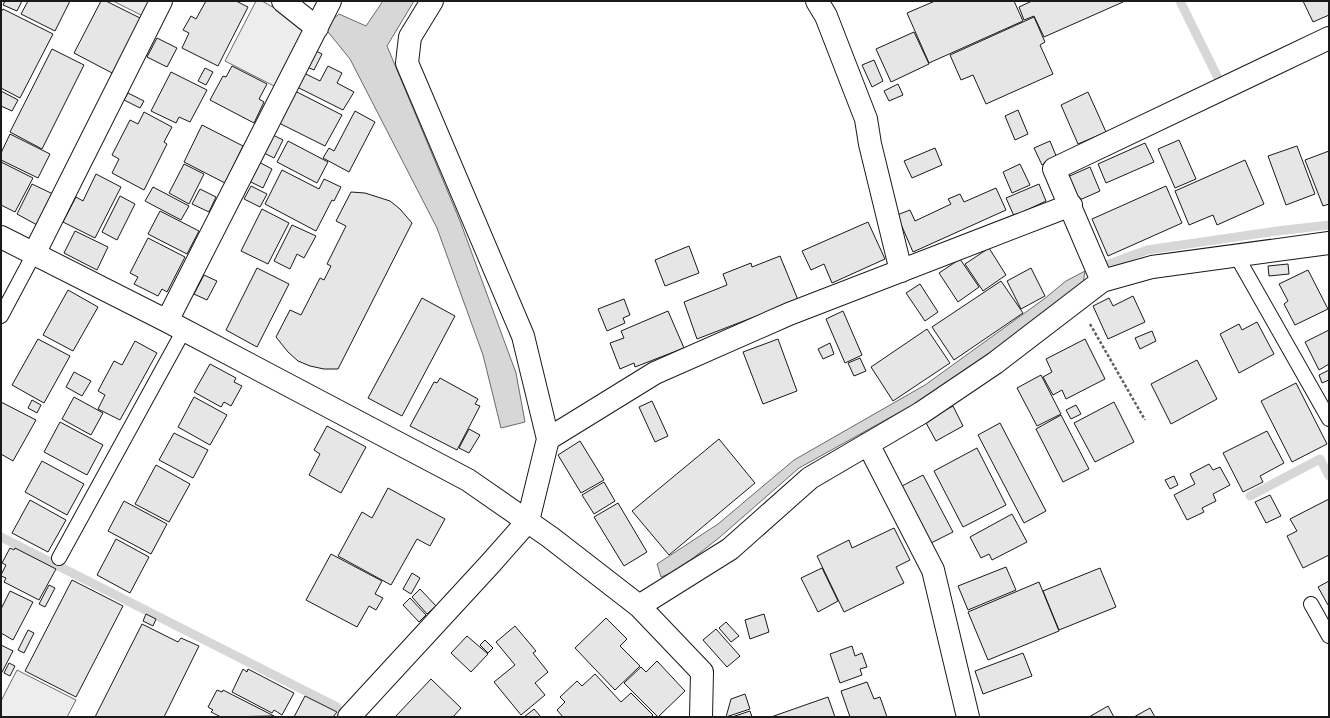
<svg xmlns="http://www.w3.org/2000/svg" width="1330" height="718" font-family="'Open Sans',sans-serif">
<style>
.built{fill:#ededed;stroke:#6a6a6a}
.water{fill:#d7d7d7;stroke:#6a6a6a}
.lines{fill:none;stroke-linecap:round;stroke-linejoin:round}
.stream{stroke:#d7d7d7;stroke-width:9}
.building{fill:#e6e6e6;stroke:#1a1a1a}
.service-casing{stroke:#1a1a1a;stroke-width:16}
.minor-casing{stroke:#1a1a1a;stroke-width:24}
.path{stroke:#5f5f5f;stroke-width:2.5;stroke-dasharray:3 2;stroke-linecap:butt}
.service{stroke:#fff;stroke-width:14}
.minor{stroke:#fff;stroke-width:22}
</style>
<rect width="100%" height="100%" fill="#fff"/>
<path class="built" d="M113,1H153L145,17Z
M256,1H262L308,27L276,87L225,61Z
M17,670L76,700L67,717H1V701Z"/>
<path class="water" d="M383,1H414L387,46L460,221L516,373L525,422L501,428L483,355L437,228L350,59L324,27L339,14L366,26Z
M1085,271L1083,284L998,349L916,403L799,468L720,537L692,559L671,573L661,577L657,564L718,524L794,460L925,385L1044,299L1066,281Z"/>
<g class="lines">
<path class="stream" d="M1180,1L1218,78
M1109,264L1147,250L1277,231L1329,225
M1250,496L1320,459L1329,476
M1,537L337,707"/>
</g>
<path class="building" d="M5,1H22L17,11L3,5Z
M28,1H70L55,31L21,14Z
M101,1H106L142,19L114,74L74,53Z
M206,1H236L248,7L218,66L182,48L189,33L183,30L191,16L196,19Z
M935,1H1014L1023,21L929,63L907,13Z
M1032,1H1122L1123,2L1044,37L1034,16L1024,20L1019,7Z
M1303,1H1329V15L1313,22Z
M3,9L53,34L20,98L1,88V12Z
M1034,17L1045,42L1040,45L1053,74L986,104L973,75L961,80L950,55Z
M914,32L929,64L891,82L876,49Z
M157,38L177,48L167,67L147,57Z
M52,49L84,65L42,149L10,132Z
M316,51L322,54L314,70L307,67Z
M874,60L883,81L872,87L862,65Z
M232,66L267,84L259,99L264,102L254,123L210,100L223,76L226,77Z
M328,66L342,73L337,83L354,92L343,110L297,87L304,73L320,81Z
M205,68L213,72L206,85L198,81Z
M171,72L207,90L190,122L179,117L176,123L151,111Z
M898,84L903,95L889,101L884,91Z
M1,91L18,100L12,111L1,106Z
M295,91L342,115L325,146L279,123Z
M1088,92L1106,132L1078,144L1061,105Z
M128,93L144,101L140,108L124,100Z
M1018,110L1028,134L1015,140L1005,116Z
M355,111L375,122L349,172L323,158L329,148L334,151Z
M144,112L172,127L164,142L167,144L144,190L112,173L119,159L112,155L130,120L138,124Z
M202,125L243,146L225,183L184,162Z
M10,134L50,154L38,178L1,160V153Z
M271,134L283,140L274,158L262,152Z
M1179,140L1196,179L1175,188L1158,149Z
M288,141L328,162L317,183L277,162Z
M1050,141L1057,158L1042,165L1034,148Z
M1145,143L1154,162L1106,183L1098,164Z
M1297,146L1315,194L1286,205L1268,156Z
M935,148L942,165L912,178L904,161Z
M1329,151V204L1323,206L1305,160Z
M1245,160L1264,204L1217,225L1213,215L1189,225L1175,191Z
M257,161L272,169L263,188L247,180Z
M1,162L33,178L15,212L1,205Z
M184,164L204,174L189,204L169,193Z
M1020,164L1030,185L1012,193L1003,172Z
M1090,167L1100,191L1075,202L1065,178Z
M282,170L319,189L324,179L341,187L334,201L332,200L316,231L265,204Z
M96,174L121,187L95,238L63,222L76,197L83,201Z
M32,184L53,194L37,225L17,214Z
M1039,184L1046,201L1014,216L1006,198Z
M251,186L267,194L260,207L244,199Z
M1166,186L1182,223L1108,256L1092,219Z
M153,187L189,206L181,220L145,201Z
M996,188L1006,210L913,252L897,215L910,210L915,221L951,204L948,199L960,194L964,202Z
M200,189L216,197L209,212L192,204Z
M351,192L365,193L390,201L400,209L412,223L338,369H324L310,366L298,361L288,352L276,337L290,310L301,315L320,278L324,280L331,266L327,264L346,226L336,221Z
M120,196L135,204L117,240L102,232Z
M262,209L289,223L268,264L241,251Z
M160,211L199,231L187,254L148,234Z
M868,222L885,259L832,283L824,264L811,270L802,251Z
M292,225L316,236L304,258L297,254L290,269L274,261Z
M75,231L108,247L97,270L64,253Z
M148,238L185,257L167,292L162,289L158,296L134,284L138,277L130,273Z
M689,246L699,273L665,286L655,260Z
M989,248L1006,275L983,291L965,264Z
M780,256L798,300L697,339L684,302L727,285L723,274L751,263L752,267Z
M960,259L979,287L958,302L939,273Z
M1288,264L1289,274L1269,276L1268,266Z
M257,268L289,284L257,347L226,330Z
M1031,268L1045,296L1021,309L1007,281Z
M1308,270L1328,309L1295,325L1284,304L1288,301L1279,284Z
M204,275L217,281L207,300L194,294Z
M1001,281L1023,313L954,360L932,327Z
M920,284L938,312L925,321L906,293Z
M68,290L98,307L73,351L43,335Z
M1133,296L1145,322L1108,339L1093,306L1109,298L1113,306Z
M422,298L455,316L402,416L368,398Z
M624,299L630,315L623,318L625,323L607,331L598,309Z
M668,311L684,348L635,367L634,363L620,369L610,343L624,338L621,331Z
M843,311L862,355L845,363L826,319Z
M1257,322L1274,354L1239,373L1220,334L1239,324L1242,330Z
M927,329L950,363L893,401L871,367Z
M1329,330V364L1319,370L1305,342Z
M1152,331L1156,341L1140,349L1135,338Z
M38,339L70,356L44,403L12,385Z
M778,339L797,391L763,404L743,352Z
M1085,339L1105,379L1066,399L1062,390L1053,395L1043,377L1052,372L1046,359Z
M135,341L157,353L120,420L98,409L105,395L98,391L114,361L122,365Z
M830,343L834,354L823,359L818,349Z
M860,358L866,371L854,376L848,363Z
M1197,360L1217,399L1171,424L1151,384Z
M210,364L236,378L234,382L242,386L231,406L224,402L221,407L194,392Z
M1329,370V380L1322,383L1319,375Z
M74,372L91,381L82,396L66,387Z
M1041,375L1061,414L1037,426L1017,388Z
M440,378L478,399L475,404L480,406L457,450L410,426L434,382L437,383Z
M1296,383L1327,444L1292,462L1261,401Z
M74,397L103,413L91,435L62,419Z
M194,397L227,415L210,445L178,427Z
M32,400L41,405L37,413L28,408Z
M652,401L668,436L655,442L639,407Z
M1,402L36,420L13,461L1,454Z
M1114,402L1134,442L1095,462L1074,423Z
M1076,405L1081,414L1071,419L1066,410Z
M953,406L963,426L936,441L925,421Z
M1061,415L1089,469L1063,482L1036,429Z
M60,422L103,445L87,475L44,452Z
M1000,423L1046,511L1024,523L978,435Z
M327,426L366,447L341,493L309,475L320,454L314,450Z
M469,429L480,435L469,453L459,448Z
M1267,431L1284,463L1260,476L1263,482L1243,492L1223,453Z
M174,433L208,450L193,478L159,460Z
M719,439L755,483L669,555L632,511Z
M580,441L604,480L581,493L558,455Z
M977,448L1006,505L963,527L934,471Z
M42,461L84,484L67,515L25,492Z
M1209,464L1213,470L1220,467L1230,485L1213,494L1216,501L1202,508L1204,512L1187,520L1174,495L1195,484L1190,474Z
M156,465L190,484L169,522L135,504Z
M923,475L953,532L931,543L902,486Z
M1174,476L1178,485L1170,489L1165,480Z
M604,482L615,501L594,514L582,495Z
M388,488L445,519L430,546L417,539L391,585L338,556L362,512L372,518Z
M1270,495L1281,516L1266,523L1255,502Z
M1329,499V555L1303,568L1287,536L1297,531L1290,519Z
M30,500L66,520L48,552L12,533Z
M124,501L167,524L151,554L108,531Z
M618,503L647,552L624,566L594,517Z
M1012,514L1027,542L992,560L989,554L981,558L970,537Z
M894,528L910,560L896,567L904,583L844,612L817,556L849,540L852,548Z
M116,539L149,557L130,593L97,575Z
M10,548L14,550L15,548L56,569L39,600L4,582L6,578L1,576V575L6,565L2,563Z
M331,554L382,581L375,594L383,598L376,610L369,606L357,627L306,600Z
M1006,567L1016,590L968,610L958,586Z
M822,568L838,601L818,612L801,578Z
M1100,568L1116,607L1059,630L1043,591Z
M412,573L420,578L411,594L403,589Z
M72,580L123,606L76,697L25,671Z
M1329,581V605H1328L1318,587Z
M1039,582L1059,631L988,660L968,612Z
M49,585L55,588L45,607L39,604Z
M420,589L436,606L427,614L412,597Z
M10,591L33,602L13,640L1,633V609Z
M410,598L426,615L419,622L403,605Z
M146,614L156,619L153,626L143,621Z
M764,614L769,632L750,639L745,620Z
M606,618L627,639L620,646L640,666L615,690L575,648Z
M726,622L739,636L731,642L719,628Z
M142,624L178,642L181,638L199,646L164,717H95Z
M515,626L536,651L533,653L548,672L535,683L545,695L521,715L494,682L515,665L496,642Z
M716,629L740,656L727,667L703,640Z
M28,630L34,633L24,653L18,650Z
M467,636L488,654L471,672L451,653Z
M485,640L493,648L488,653L480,645Z
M1,645L13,651L1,674Z
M852,646L855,656L862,653L867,667L860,669L862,675L840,683L830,654Z
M1023,653L1032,676L983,694L975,671Z
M657,661L685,691L658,717L624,683L641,667L646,672Z
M9,663L15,666L10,676L4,673Z
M243,669L247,672L248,669L294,693L282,715L274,710L272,713L232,692Z
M595,674L621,702L631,693L653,715L651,717H563L557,710L565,702L560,697L577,681L582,686Z
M431,679L461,708L453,717H395Z
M867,682L874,699L880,697L887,717H850L841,691Z
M217,690L222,692L223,690L274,716L221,717L211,712L213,710L208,707Z
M745,694L750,709L726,717L731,699Z
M305,696L337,712L333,717H294Z
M828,697L835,717H771Z
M1108,706L1114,717H1089Z
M1150,708L1155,717H1134Z
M534,709L541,717H524Z
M750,711L752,717H732Z"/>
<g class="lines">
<g class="service-casing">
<path id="service" d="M1236,255L1329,419
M1,316L34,254
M59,558L184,330
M1311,604L1329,636"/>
</g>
<g class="minor-casing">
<path id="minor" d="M283,1L317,28
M817,1L826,16L866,119L870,144L901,271
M1,237L167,321L468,480L550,537L639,606L702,672L701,717
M34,254L161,1
M1102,281L1054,169L1329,38
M167,321L330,1
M548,439L655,373L789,314L1071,205
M868,444L933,570L968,717
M639,606L730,549L810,478L921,413L995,363L1102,281L1152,267L1329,243
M349,717L490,564L528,521L548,439L523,336L407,63L410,37L432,1"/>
</g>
<path class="path" d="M1090,324L1145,420"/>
<use href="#service" class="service"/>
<use href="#minor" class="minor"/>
</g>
<rect width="1330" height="718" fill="none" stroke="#1a1a1a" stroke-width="4"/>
</svg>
